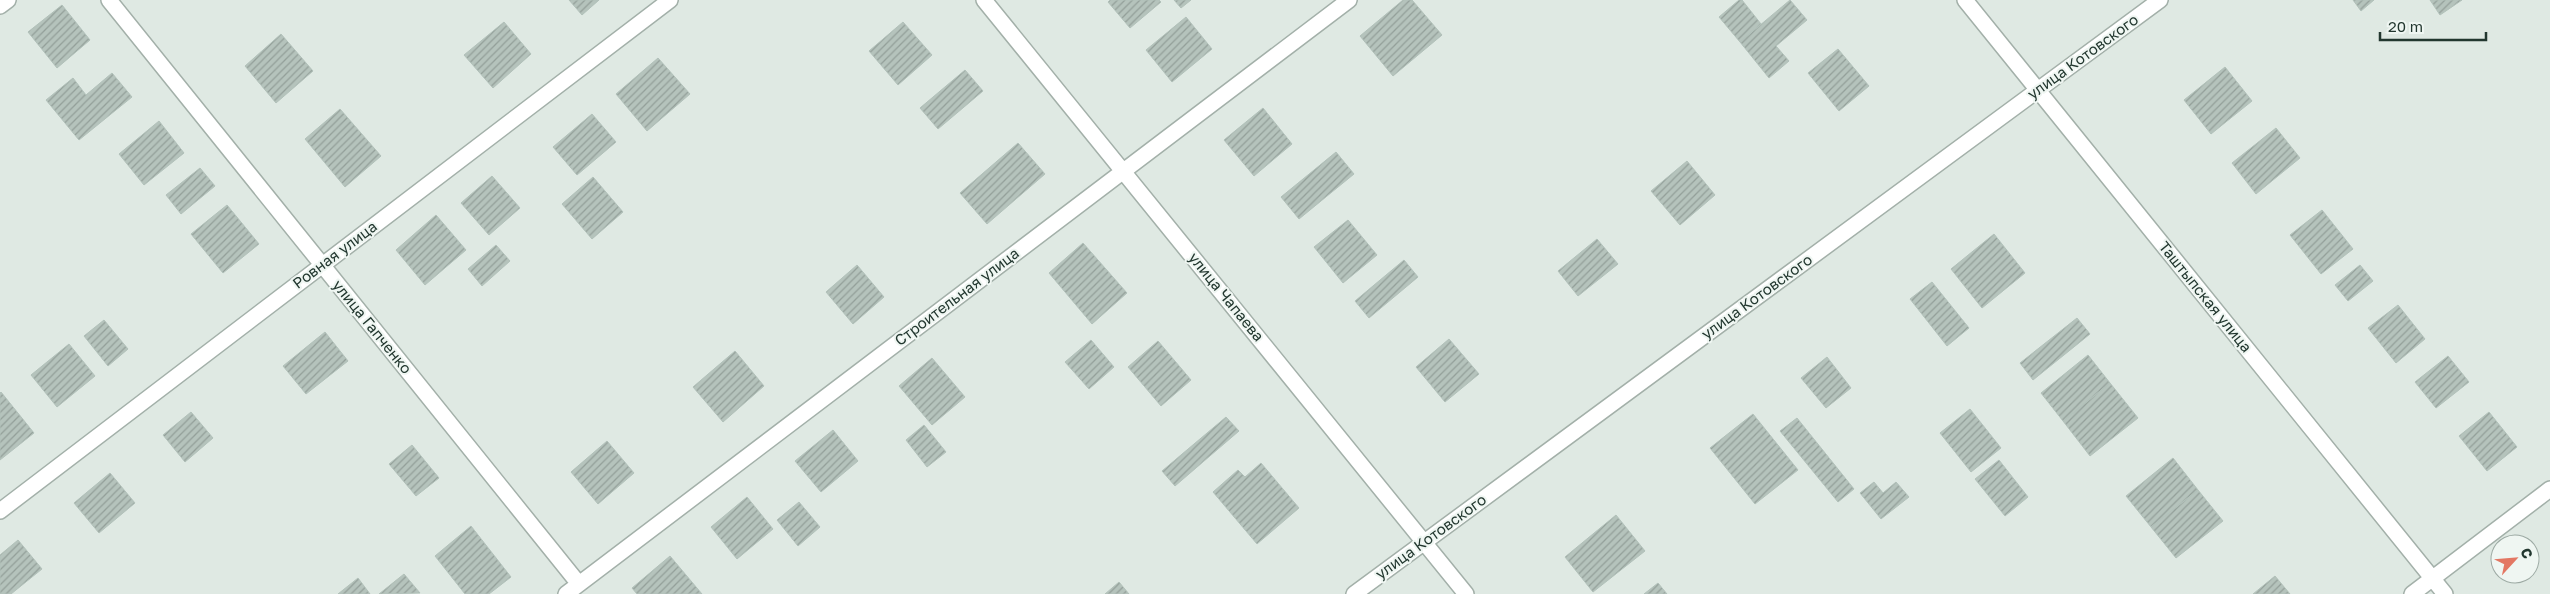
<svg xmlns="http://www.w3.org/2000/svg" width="2550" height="594" font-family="'Golos Text',sans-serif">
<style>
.building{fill:url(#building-hatch);stroke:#b2c1ba}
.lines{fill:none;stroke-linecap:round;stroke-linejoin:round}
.minor-casing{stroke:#a3b0a9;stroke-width:18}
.minor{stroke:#fff;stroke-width:15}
.labels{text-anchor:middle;stroke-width:4;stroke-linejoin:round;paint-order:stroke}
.street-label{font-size:15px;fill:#22372f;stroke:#eff6f2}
</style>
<defs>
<pattern id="building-hatch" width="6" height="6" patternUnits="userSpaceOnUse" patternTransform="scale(1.25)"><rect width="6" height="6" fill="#b5c3bc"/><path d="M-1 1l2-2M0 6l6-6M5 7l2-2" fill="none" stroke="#939f99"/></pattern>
</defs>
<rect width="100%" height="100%" fill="#dfe9e3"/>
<path class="building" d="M569,0H599L582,15Z
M1110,0H1159L1161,2L1130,28L1108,2Z
M1174,0H1191L1181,8Z
M1403,0H1412L1442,35L1393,76L1360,36Z
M1739,0H1742L1761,24L1740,42L1719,17Z
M1790,0L1807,20L1776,46L1789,61L1769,78L1740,42Z
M2353,0H2374L2361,11Z
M2430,0H2462L2440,15Z
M62,5L90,40L57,68L28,32Z
M1186,17L1212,49L1172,82L1146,50Z
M504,22L531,54L493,88L464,55Z
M903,22L932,55L898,85L869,51Z
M281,34L313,71L276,103L245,66Z
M1838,49L1869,86L1839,111L1808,73Z
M658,58L690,94L647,131L616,94Z
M2225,67L2252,101L2211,134L2184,100Z
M965,70L983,91L938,129L920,108Z
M112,73L132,97L79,140L46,100L73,78L86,95Z
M1263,108L1292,144L1254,176L1224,140Z
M340,109L381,156L345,187L305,139Z
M592,114L616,142L577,175L553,147Z
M159,121L184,153L144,185L119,154Z
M2276,128L2300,158L2256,194L2232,163Z
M1018,143L1045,174L987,224L960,193Z
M1336,152L1354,174L1299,219L1281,197Z
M1687,161L1715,195L1680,225L1651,191Z
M200,168L215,186L181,214L166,195Z
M492,176L520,208L489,235L461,203Z
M593,177L623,212L592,239L562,204Z
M227,205L259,244L223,273L191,234Z
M2322,210L2353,249L2321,274L2290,235Z
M436,215L466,250L425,285L396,250Z
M1348,220L1377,255L1343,283L1314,247Z
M1994,234L2025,273L1982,308L1951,269Z
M1597,239L1618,264L1578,296L1558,271Z
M1083,243L1127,293L1092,324L1049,273Z
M496,245L510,261L482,286L468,269Z
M1404,260L1418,277L1369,318L1355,301Z
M857,265L884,297L853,324L826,292Z
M2360,265L2373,281L2348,301L2335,285Z
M1932,282L1969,328L1947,346L1910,299Z
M2398,305L2425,339L2396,363L2368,328Z
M2077,318L2090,334L2033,380L2020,363Z
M104,320L128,349L108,366L84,336Z
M325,332L348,361L306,394L283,366Z
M1449,339L1479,374L1445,402L1416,367Z
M1091,340L1114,367L1089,389L1065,362Z
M1158,341L1191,380L1161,406L1128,367Z
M69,344L95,376L57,407L31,375Z
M735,351L764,386L723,422L693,387Z
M2088,355L2110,383L2063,421L2041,393Z
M2448,356L2469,382L2436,408L2415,382Z
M1827,357L1851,388L1826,408L1801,378Z
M932,358L965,397L932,425L899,386Z
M2110,383L2138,418L2090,456L2063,421Z
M1,392L34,433L0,460V393Z
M1970,409L2001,448L1971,472L1940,433Z
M191,412L213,438L185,462L163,435Z
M2489,412L2517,447L2487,471L2459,436Z
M1753,414L1798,470L1755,504L1710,448Z
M1226,417L1239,431L1175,486L1162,471Z
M1797,418L1854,489L1838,502L1780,431Z
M924,425L946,452L927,467L906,440Z
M833,430L858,461L821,492L795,461Z
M607,441L634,473L598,504L571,472Z
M412,445L439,478L416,496L389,464Z
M2173,458L2198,490L2151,527L2126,496Z
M1999,460L2028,497L2005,516L1975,479Z
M1261,463L1299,508L1257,544L1213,492L1238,470L1245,477Z
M110,473L135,503L99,533L74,503Z
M1874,482L1883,493L1896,482L1909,497L1881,519L1860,493Z
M2198,490L2223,521L2176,558L2151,527Z
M747,497L773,529L737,559L711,527Z
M799,502L820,527L798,546L777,520Z
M1616,515L1645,551L1593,592L1565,557Z
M471,526L511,577L489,594H465L435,556Z
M18,540L42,569L11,594H0V555Z
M670,556L702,594H637L632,588Z
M404,574L420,593L379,594Z
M2275,576L2290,594H2253Z
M358,578L370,594H338Z
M1119,582L1129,594H1105Z
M1658,583L1667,594H1644Z"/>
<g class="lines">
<g class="minor-casing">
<path id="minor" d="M109,0L579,584
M984,0L1466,594
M1965,0L2445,594
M0,6L8,0
M0,511L670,0
M566,594L1349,0
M1354,594L2160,0
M2412,594L2550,489"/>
</g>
<use href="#minor" class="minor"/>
</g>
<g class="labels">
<g class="street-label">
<text transform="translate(2083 57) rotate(-36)" y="5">улица Котовского</text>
<text transform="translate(335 255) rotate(-37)" y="5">Ровная улица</text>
<text transform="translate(957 297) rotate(-37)" y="5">Строительная улица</text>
<text transform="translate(1226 297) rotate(51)" y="5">улица Чапаева</text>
<text transform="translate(1757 297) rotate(-36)" y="5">улица Котовского</text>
<text transform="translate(2205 297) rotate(51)" y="5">Таштыпская улица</text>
<text transform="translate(372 327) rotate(51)" y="5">улица Гапченко</text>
<text transform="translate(1431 537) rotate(-36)" y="5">улица Котовского</text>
</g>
</g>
<g transform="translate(2515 559) rotate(64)"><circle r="24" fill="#eff6f2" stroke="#9daaa4"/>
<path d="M0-4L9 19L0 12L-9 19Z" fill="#e37763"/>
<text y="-8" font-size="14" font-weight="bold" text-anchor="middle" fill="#22372f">С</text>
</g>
<path d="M2380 32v8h106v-8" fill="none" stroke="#22372f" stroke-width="2.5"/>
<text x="2388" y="32" font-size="15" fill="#22372f" stroke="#eff6f2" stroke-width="4" paint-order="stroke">20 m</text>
</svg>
